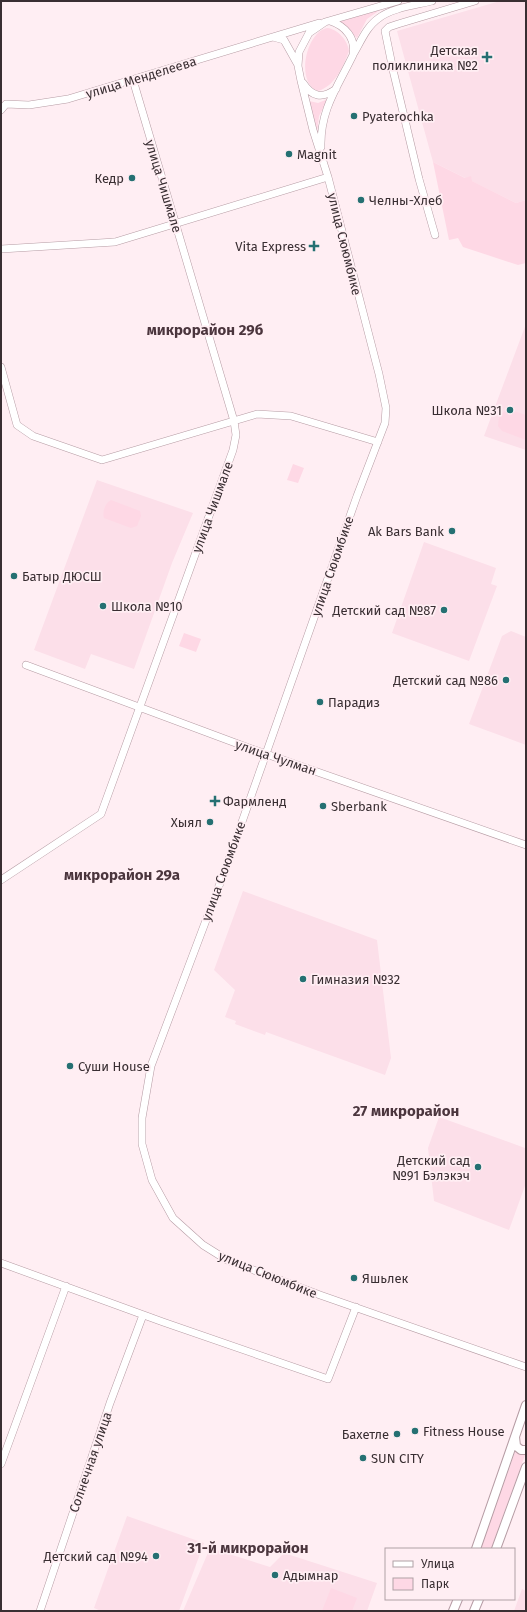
<svg xmlns="http://www.w3.org/2000/svg" width="527" height="1612" font-family="'Fira Sans',sans-serif">
<style>
.built{fill:#fcdfe9}
.green{fill:#fed8e5}
.lines{fill:none;stroke-linecap:round;stroke-linejoin:round}
.minor-casing{stroke:#b69ca4;stroke-width:8}
.major-casing{stroke:#b69ca4;stroke-width:10}
.minor{stroke:#fff;stroke-width:7}
.major{stroke:#fff;stroke-width:8}
.poi-dot{fill:#257072;stroke:#ffeef3;stroke-width:1.5}
.labels{text-anchor:middle;stroke-width:3.5;stroke-linejoin:round;paint-order:stroke}
.poi-label{font-size:13px;fill:#392e32;stroke:#ffeef3;text-anchor:start}
.street-label{font-size:13px;fill:#392e32;stroke:#ffeef3}
.quarter-label{font-size:15px;font-weight:bold;fill:#4b353d;stroke:#ffeef3}
</style>
<rect width="100%" height="100%" fill="#ffeef3"/>
<path class="built" d="M500,1H526V200L516,203L433,162L397,31Z
M526,324V450L484,436Z
M97,480L193,513L172,563L134,669L91,654L85,669L34,650Z
M424,542L496,568L491,584L497,586L469,661L392,633Z
M511,631L526,637V745L469,724L502,636Z
M243,891L377,940L391,1058L385,1075L266,1032L265,1035L235,1024L236,1021L225,1017L235,990L214,970Z
M439,1117L525,1148L526,1183L509,1230L434,1201L428,1148Z
M127,1516L204,1543L179,1611H101L94,1608Z
M210,1548L270,1567L284,1553L377,1583L367,1611H183Z
M522,1589L526,1591V1611H514Z"/>
<path class="green" d="M383,8L367,19L357,38L339,21Z
M327,28C338,29 348,41 349,51C343,67 335,86 318,91C295,83 306,32 327,28Z
M328,99L319,116L317,133L309,101L318,103Z
M433,162L465,178L471,176L472,181L516,203L526,200V263L518,265L463,247L458,238L449,240Z
M508,409L526,415V440L502,431L498,426L499,415Z
M293,464L304,468L298,483L287,480Z
M111,500L140,511L141,516L137,526L131,528L104,518C102,512 105,503 111,500Z
M184,633L201,639L196,652L179,646Z
M515,1452L525,1455L491,1549H480Z
M331,1588L357,1598L352,1611H322Z"/>
<g class="lines">
<g class="minor-casing">
<path id="minor" d="M398,1L325,22L309,33L299,52L298,66L301,81L313,130L328,177L379,374L386,408L385,423L357,496L225,870L151,1066L142,1118V1144L152,1180L173,1218L203,1245L227,1260L320,1295L526,1367
M273,37L284,40L298,65
M354,53C361,41 367,26 379,18C391,8 417,5 432,1
M303,83C312,97 322,99 336,89
M1,110L6,104L29,105L68,99L319,23
M321,147C320,110 337,88 353,55C356,39 346,26 330,21
M435,235L419,179L393,70L385,31L389,27L398,24L475,1
M1,249L115,242L328,177
M1,367L17,425L33,436L102,460L257,414L291,416L378,442
M26,665L249,748L526,845
M1,880L101,814L233,450L236,435L234,421L133,80
M1,1263L163,1322L328,1379L356,1307
M1,1464L66,1286
M40,1611L110,1403L143,1315"/>
</g>
<g class="major-casing">
<path id="major" d="M515,1437L516,1446L521,1450H526
M476,1549L526,1405
M496,1549L526,1467
M453,1611L458,1599
M474,1611L479,1599"/>
</g>
<use href="#minor" class="minor"/>
<use href="#major" class="major"/>
</g>
<g class="poi-dot">
<path d="M485 51h4v4h4v4h-4v4h-4v-4h-4v-4h4z"/>
<circle cx="354" cy="116" r="4"/>
<circle cx="289" cy="154" r="4"/>
<circle cx="132" cy="178" r="4"/>
<circle cx="361" cy="200" r="4"/>
<path d="M312 240h4v4h4v4h-4v4h-4v-4h-4v-4h4z"/>
<circle cx="510" cy="410" r="4"/>
<circle cx="452" cy="531" r="4"/>
<circle cx="14" cy="576" r="4"/>
<circle cx="103" cy="606" r="4"/>
<circle cx="444" cy="610" r="4"/>
<circle cx="506" cy="680" r="4"/>
<circle cx="320" cy="702" r="4"/>
<path d="M213 795h4v4h4v4h-4v4h-4v-4h-4v-4h4z"/>
<circle cx="323" cy="806" r="4"/>
<circle cx="210" cy="822" r="4"/>
<circle cx="303" cy="979" r="4"/>
<circle cx="70" cy="1066" r="4"/>
<circle cx="478" cy="1167" r="4"/>
<circle cx="354" cy="1278" r="4"/>
<circle cx="415" cy="1431" r="4"/>
<circle cx="397" cy="1434" r="4"/>
<circle cx="363" cy="1458" r="4"/>
<circle cx="156" cy="1556" r="4"/>
<circle cx="275" cy="1575" r="4"/>
</g>
<g class="labels">
<g class="poi-label">
<text x="478" y="55" text-anchor="end">Детская<tspan x="478" dy="15">поликлиника №2</tspan></text>
<text x="362" y="121">Pyaterochka</text>
<text x="297" y="159">Magnit</text>
<text x="124" y="183" text-anchor="end">Кедр</text>
<text x="369" y="205">Челны-Хлеб</text>
<text x="306" y="251" text-anchor="end">Vita Express</text>
<text x="502" y="415" text-anchor="end">Школа №31</text>
<text x="444" y="536" text-anchor="end">Ak Bars Bank</text>
<text x="22" y="581">Батыр ДЮСШ</text>
<text x="111" y="611">Школа №10</text>
<text x="436" y="615" text-anchor="end">Детский сад №87</text>
<text x="498" y="685" text-anchor="end">Детский сад №86</text>
<text x="328" y="707">Парадиз</text>
<text x="223" y="806">Фармленд</text>
<text x="331" y="811">Sberbank</text>
<text x="202" y="827" text-anchor="end">Хыял</text>
<text x="311" y="984">Гимназия №32</text>
<text x="78" y="1071">Суши House</text>
<text x="470" y="1165" text-anchor="end">Детский сад<tspan x="470" dy="15">№91 Бэлэкэч</tspan></text>
<text x="362" y="1283">Яшьлек</text>
<text x="423" y="1436">Fitness House</text>
<text x="389" y="1439" text-anchor="end">Бахетле</text>
<text x="371" y="1463">SUN CITY</text>
<text x="148" y="1561" text-anchor="end">Детский сад №94</text>
<text x="283" y="1580">Адымнар</text>
</g>
<g class="street-label">
<text transform="translate(141 77) rotate(-17)" y="5">улица Менделеева</text>
<text transform="translate(164 186) rotate(73)" y="5">улица Чишмале</text>
<text transform="translate(345 244) rotate(76)" y="5">улица Сююмбике</text>
<text transform="translate(212 507) rotate(-70)" y="5">улица Чишмале</text>
<text transform="translate(332 566) rotate(-71)" y="5">улица Сююмбике</text>
<text transform="translate(276 757) rotate(19)" y="5">улица Чулман</text>
<text transform="translate(223 871) rotate(-70)" y="5">улица Сююмбике</text>
<text transform="translate(268 1274) rotate(22)" y="5">улица Сююмбике</text>
<text transform="translate(90 1462) rotate(-71)" y="5">Солнечная улица</text>
</g>
<g class="quarter-label">
<text x="205" y="335">микрорайон 29б</text>
<text x="122" y="880">микрорайон 29а</text>
<text x="406" y="1116">27 микрорайон</text>
<text x="248" y="1553">31-й микрорайон</text>
</g>
</g>
<rect width="527" height="1612" fill="none" stroke="#392e32" stroke-width="4"/>
<rect x="385" y="1548" width="130" height="52" fill="#ffeef3" stroke="#b0a1a6"/>
<rect x="393" y="1561" width="20" height="6" fill="#ffffff" stroke="#b0a1a6"/>
<text x="421" y="1568" font-size="12" fill="#392e32">Улица</text>
<rect x="393" y="1578" width="20" height="12" fill="#fed8e5" stroke="#b0a1a6"/>
<text x="421" y="1588" font-size="12" fill="#392e32">Парк</text>
</svg>
